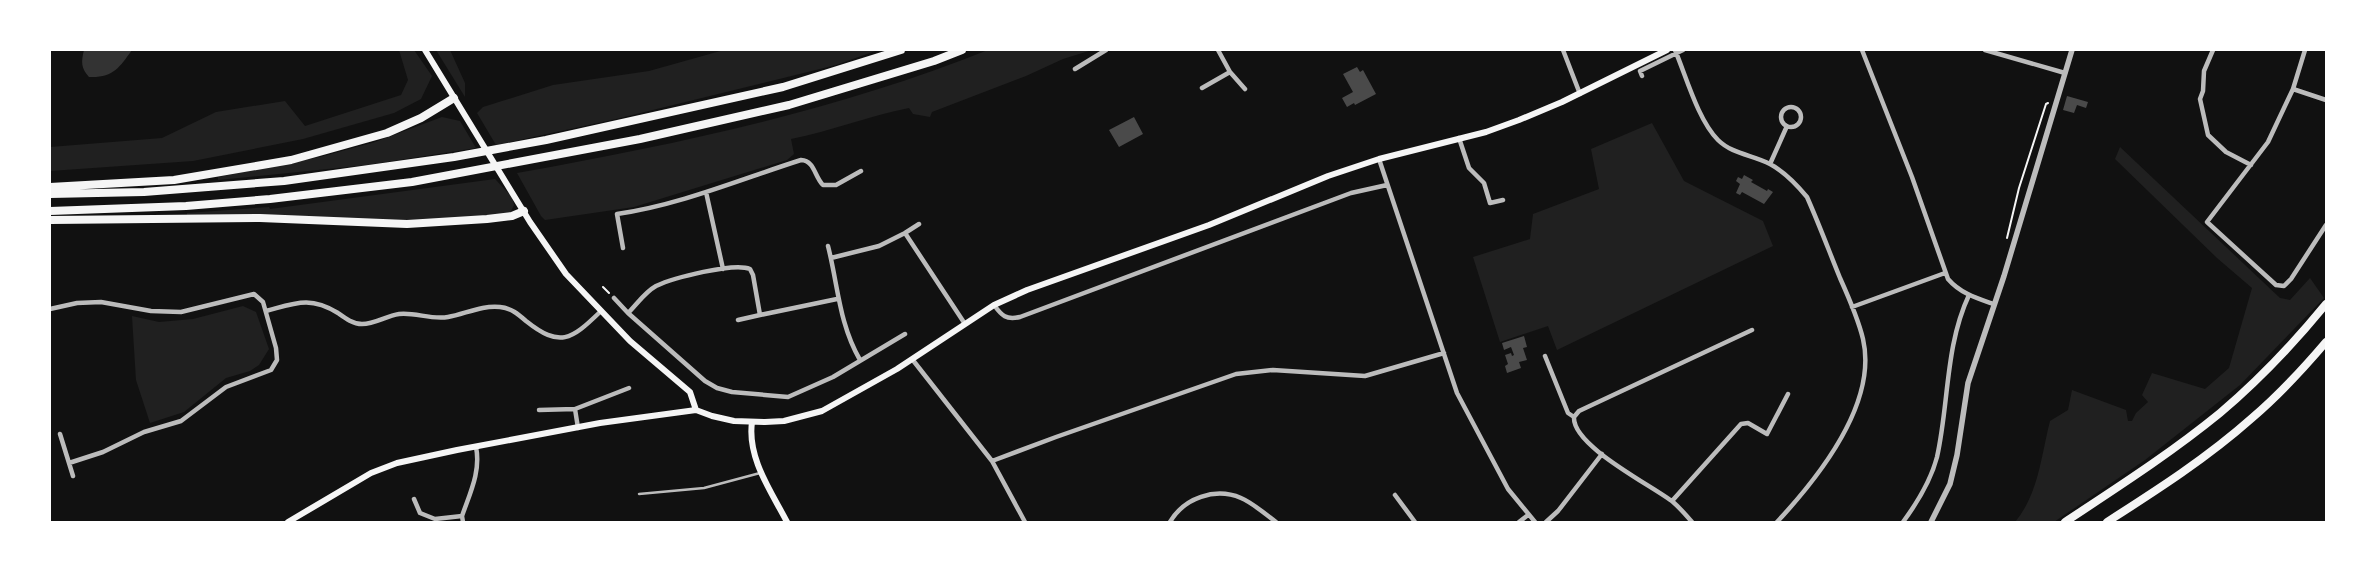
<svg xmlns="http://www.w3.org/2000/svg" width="2376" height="572" font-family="'Roboto Condensed',sans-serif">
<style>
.green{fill:#202020}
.water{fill:#333}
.building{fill:#4a4a4a}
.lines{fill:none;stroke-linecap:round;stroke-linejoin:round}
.path{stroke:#f5f5f5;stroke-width:2}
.service{stroke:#bcbcbc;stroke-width:2.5}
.minor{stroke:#bcbcbc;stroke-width:4.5}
.tertiary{stroke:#bcbcbc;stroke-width:5.5}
.secondary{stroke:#f5f5f5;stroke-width:6}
.primary{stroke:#f5f5f5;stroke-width:8}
</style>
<rect width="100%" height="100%" fill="#111"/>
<path class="green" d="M399,50H414L432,76L421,99L394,113L303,139L193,161L50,171V147L162,138L216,112L285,101L305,126L401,95L408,80Z
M436,50H450L465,83V97Z
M724,50H878L836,65L616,119L496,145L477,113L483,107L553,85L649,71Z
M988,50H1092L1063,59L1026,76L932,112L930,117L913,114L909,108C869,116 831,131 791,139L794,154L787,160L634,207L545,220L541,216L517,173C677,144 836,111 988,50Z
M442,117L460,121L476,148L367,165L218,180V177L320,157L375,142Z
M1652,123L1684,181L1763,221L1773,246L1557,350L1548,326L1500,342L1473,257L1530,239L1533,214L1599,189L1591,149Z
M2120,147L2280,298L2290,300L2310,278L2324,298L2240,385L2145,460L2054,522H2015C2039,493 2041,456 2050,421L2068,410L2072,390L2126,410L2128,421H2132L2136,413L2148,402L2142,395L2152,373L2205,389L2229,368L2252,288L2217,258L2115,159Z
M495,179L512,197L514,205L509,215L405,222L187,217V213L269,207L270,209Z
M243,306L256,312L269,349L259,365L250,371L226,378L184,412L150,423L136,380L132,316L159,322L193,319Z"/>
<path class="water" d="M84,50H132C119,68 113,78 89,77C81,68 81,62 84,50Z"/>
<path class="building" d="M1357,67L1360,72L1363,70L1376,94L1355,105L1354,103L1347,107L1342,98L1353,92L1343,74Z
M2067,96L2088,102L2086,108L2077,105L2074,113L2063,110Z
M1134,117L1143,134L1119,147L1109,130Z
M1744,175L1753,180L1751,182L1767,191L1768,189L1773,192L1764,204L1742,192L1740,195L1736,193L1740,184L1736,181L1738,177L1742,179Z
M1524,336L1527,347L1523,348L1527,360L1519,362L1521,368L1507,373L1505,366L1508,364L1505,355L1511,353L1512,356L1514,355L1511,347L1504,350L1502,343Z"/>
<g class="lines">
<path class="path" d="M2007,238L2019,188L2046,104L2048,103
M603,287L609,293"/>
<path class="service" d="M639,494L704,488L760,473"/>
<path class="minor" d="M1563,50L1580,94
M1675,50C1686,76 1698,120 1718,140C1732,154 1753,155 1770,164C1783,171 1797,185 1807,197C1819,224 1829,251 1840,278C1849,298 1858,318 1863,339C1878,404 1818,478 1777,522
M1862,50L1912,177L1948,279C1960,293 1976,298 1993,304
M1985,50L2065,73
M2213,50L2204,71L2203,91L2200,99L2208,135L2226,152L2251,165
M2305,50L2293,89L2268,142L2207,222L2276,285L2284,286L2291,279L2326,225
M1075,69L1106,50
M1230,72L1245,89
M1642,76L1640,71L1683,50
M1202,88L1230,72L1218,50
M2293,89L2326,100
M1781 117a10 10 0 1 1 20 0a10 10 0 1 1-20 0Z
M1459,138L1469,168L1484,183L1490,203L1503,200
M1379,159L1457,393L1508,489L1535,522
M1770,164L1787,126
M706,192L723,269
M905,233L919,224
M828,246C838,285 839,324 860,360
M623,248L617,214C680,205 741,179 801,160C815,161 814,176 823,185H836L861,171
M831,258L879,246L905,233L965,324
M614,298L628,313C637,304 645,292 656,286C673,278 734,262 750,269L753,275L760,315L837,299
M994,305C1002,316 1006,320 1020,317L1351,193L1387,185
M1852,307L1945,273
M50,309L77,303L101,302L151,311L181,312L254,294L263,302L276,348L277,360L271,370L226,387L181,421L144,432L103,452L69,463L60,434
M266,311C296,303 310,296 338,313C345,318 353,324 362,324C375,324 386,316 399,314C415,312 431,320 448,317C465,314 482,305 500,307C511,308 518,314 526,321C560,348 571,340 600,312
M628,313L705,381L717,388L732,392L788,397L833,377L905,334
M738,320L760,315
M1545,356L1568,413L1574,417C1572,446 1653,486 1673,502C1680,508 1686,515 1692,522
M912,359L992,461L1025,522
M539,410L575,409
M1574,417L1579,411L1752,330
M578,428L575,409L629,388
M992,461L1056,437L1236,374L1273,370L1365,376L1444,353
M69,463L73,476
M1395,495L1415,522
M414,499L420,513L435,519L462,516
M1672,501L1741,424L1748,423L1767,434L1788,394
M463,522L462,516C470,493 481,471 476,447
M1170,522C1184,498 1215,487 1241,498C1253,503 1265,514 1276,522
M1519,522L1528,515
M1546,522L1558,511L1602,454
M1903,522C1917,503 1931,480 1937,457C1949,404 1945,346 1969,295"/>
<path class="tertiary" d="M1931,522L1950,484L1957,455L1968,383L2004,276L2072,50"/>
<path class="secondary" d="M425,50L530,222L566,274L630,341L690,392L696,410
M752,422C747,458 771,491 787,522
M288,522L371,473L397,463L457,450L600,423L696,410L712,416L734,421L765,422L784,421L822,411L897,369L994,305L1027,290L1209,225L1328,176L1379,159L1486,132L1519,120L1562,102L1667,50"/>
<path class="primary" d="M50,187L174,180L291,160L387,133L421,118L454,98
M50,194L144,192L284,181L454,157L546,140L783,87L901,50
M50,211L186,206L270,199L412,182L640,139L789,105L934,61L962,50
M50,220L260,218L407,224L487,219L512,216L524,211
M2065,522C2118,487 2171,453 2220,413C2259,380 2294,343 2326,304
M2107,522C2157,490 2207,458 2252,418C2279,395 2303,369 2326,342"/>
</g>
<rect width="2376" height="572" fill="none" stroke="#ffffff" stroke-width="102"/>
</svg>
